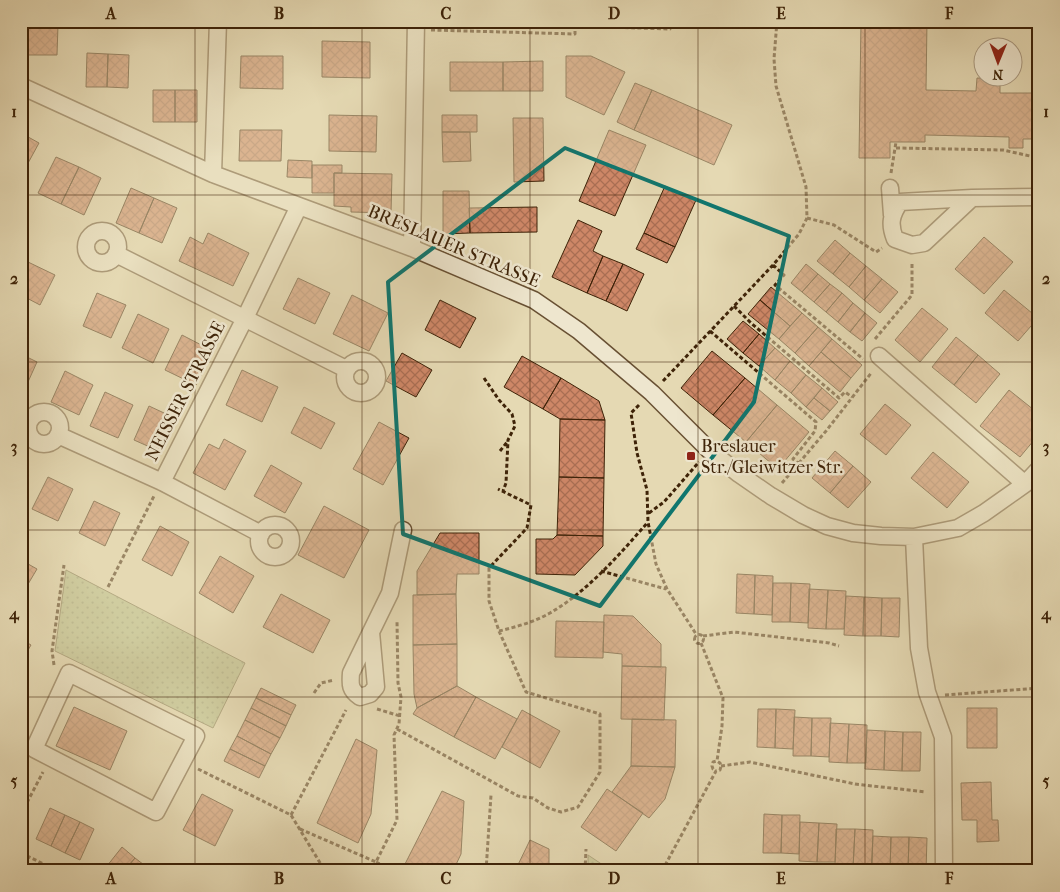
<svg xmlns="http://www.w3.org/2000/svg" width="1060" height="892" font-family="'IM FELL French Canon',serif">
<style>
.grass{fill:url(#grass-dots);stroke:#7a714a}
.building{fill:url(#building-cross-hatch);stroke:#3e2308}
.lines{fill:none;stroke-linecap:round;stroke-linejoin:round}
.street-casing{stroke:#685033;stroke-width:19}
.path{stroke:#3e2308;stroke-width:3;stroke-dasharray:4 2.5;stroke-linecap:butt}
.street{stroke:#eee6ce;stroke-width:16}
.marked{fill:none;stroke:#0f766e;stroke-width:4;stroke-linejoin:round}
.grid{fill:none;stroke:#3e2308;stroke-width:1;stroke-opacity:0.55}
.poi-dot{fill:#8f2418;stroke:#eee6ce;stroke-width:2}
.labels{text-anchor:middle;stroke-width:5;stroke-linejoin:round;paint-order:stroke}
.street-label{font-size:18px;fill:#3e2308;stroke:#eee6ce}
.poi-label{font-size:18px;fill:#3e2308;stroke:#eee6ce;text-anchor:start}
.neatline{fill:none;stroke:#3e2308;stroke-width:2}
.grid-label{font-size:16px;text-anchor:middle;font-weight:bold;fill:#3e2308}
</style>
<defs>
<pattern id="grass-dots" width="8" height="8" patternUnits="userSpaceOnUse" patternTransform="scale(1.25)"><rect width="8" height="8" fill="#b6bf8b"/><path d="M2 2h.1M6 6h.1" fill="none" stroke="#959b70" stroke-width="1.8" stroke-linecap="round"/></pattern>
<pattern id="building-cross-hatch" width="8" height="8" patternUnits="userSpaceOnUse" patternTransform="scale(1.25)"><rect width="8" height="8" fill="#ce8767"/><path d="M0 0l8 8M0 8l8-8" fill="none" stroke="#a96e53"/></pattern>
</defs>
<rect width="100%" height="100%" fill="#e5d9b3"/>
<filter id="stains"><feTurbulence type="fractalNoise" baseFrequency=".004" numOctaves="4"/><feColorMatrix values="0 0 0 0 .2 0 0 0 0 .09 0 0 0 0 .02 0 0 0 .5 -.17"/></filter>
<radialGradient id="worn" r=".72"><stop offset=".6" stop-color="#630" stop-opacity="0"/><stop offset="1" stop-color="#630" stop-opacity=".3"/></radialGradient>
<path class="grass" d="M66,570L245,663L213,728L55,651Z
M588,855L612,871H588Z"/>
<path class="building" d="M459,21H480V24H459Z
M480,21H502V24H480Z
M502,21H523V28L502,27Z
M523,21H545V28H523Z
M705,21H743V27H705Z
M861,21H927L926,90L976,91L977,78L1000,79V93H1039V139H1023V148H1009V137L925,135V142H890V158H859Z
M21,25H58L57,55H21Z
M322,41L370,42V78L322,77Z
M87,53L108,54L107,87H86Z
M108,54L129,55L128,88L107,87Z
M241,56H283V89L240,88Z
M566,56H591L625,72L604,115L566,97Z
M543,61V91H503V62Z
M450,62H503V91H450Z
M635,83L652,90L634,130L617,122Z
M153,90H175V122H153Z
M175,90H197V122H175Z
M652,90L732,125L714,165L634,130Z
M329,115L377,116L376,152L329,151Z
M442,115H477V132H442Z
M513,118H543L544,181L514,182Z
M240,130H282L281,161H239Z
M609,130L646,145L615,216L579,201Z
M442,132H470L471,161L443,162Z
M21,133L39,143L21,176Z
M56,157L79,167L61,204L38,193Z
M288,160L312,161V178L287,177Z
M312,165H342V173H334V193H312Z
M79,167L101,178L84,215L61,204Z
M334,173L392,174L391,213L351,212V207L334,206Z
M665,186L696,200L675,247L644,233Z
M131,188L154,198L139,233L116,223Z
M443,191H469L470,233L443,234Z
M154,198L177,208L162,243L139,233Z
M537,207V232L470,233L469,208Z
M578,220L602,231L593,251L603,256L587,293L552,277Z
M208,233L249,253L233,286L179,261L190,237L203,244Z
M644,233L675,247L667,263L636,249Z
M984,237L1013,262L984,294L955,269Z
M835,240L850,253L833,274L817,261Z
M850,253L866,266L849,287L833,274Z
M603,256L623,264L606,301L587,293Z
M28,262L55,275L40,305L21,295V274Z
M623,264L644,274L627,311L606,301Z
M806,264L818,274L802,292L791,283Z
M866,266L882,279L864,300L849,287Z
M818,274L830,284L814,302L802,292Z
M298,278L330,293L315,324L283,309Z
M882,279L898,292L880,313L864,300Z
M830,284L842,293L826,312L814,302Z
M771,287L802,313L790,326L760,300Z
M1004,290L1038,318L1018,341L985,313Z
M97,293L126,305L111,338L83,326Z
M842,293L853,303L838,322L826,312Z
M352,295L388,313L369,351L333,334Z
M440,300L476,318L460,348L425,330Z
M760,300L790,326L779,339L748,314Z
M853,303L865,313L850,332L838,322Z
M922,308L948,329L920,362L895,340Z
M802,313L818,327L795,353L779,339Z
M865,313L877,323L862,341L850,332Z
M138,314L169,329L153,363L122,348Z
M743,321L759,334L743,353L727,339Z
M818,327L832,339L809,366L795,353Z
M759,334L775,348L759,366L743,353Z
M182,335L213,351L196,385L165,370Z
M956,337L978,355L954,385L932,367Z
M832,339L862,365L851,378L821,352Z
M775,348L790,361L775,380L759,366Z
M712,351L745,378L713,415L681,388Z
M821,352L851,378L840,392L809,366Z
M402,353L432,370L416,397L386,381Z
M21,354L37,362L23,393L21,392Z
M978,355L1000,374L976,403L954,385Z
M522,356L561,378L543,409L504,387Z
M790,361L806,375L791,393L775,380Z
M242,370L278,387L262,422L226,405Z
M65,371L93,385L79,415L51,402Z
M806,375L822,388L806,407L791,393Z
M561,378L599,401L605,420L560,419L543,409Z
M745,378L777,405L746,442L713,415Z
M822,388L838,402L830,411L814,398Z
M1009,390L1039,414V434L1020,457L980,426Z
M105,392L133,405L118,438L90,426Z
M814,398L830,411L822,420L806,407Z
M885,404L911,425L886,455L860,434Z
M777,405L809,432L778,469L746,442Z
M149,406L177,419L161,452L134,440Z
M304,407L335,423L321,449L291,433Z
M560,419L605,420L604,478L559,477Z
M379,422L409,438L383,485L353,469Z
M224,439L246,451L225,490L193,473L209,444L219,449Z
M835,451L853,466L830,493L812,478Z
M933,452L969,482L947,508L911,478Z
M271,465L302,483L285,513L254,496Z
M853,466L871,482L848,508L830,493Z
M48,477L73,489L58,521L32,509Z
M559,477L604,478L603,536L557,535Z
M94,501L120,513L105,546L79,533Z
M324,506L369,530L344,578L298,555Z
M160,526L189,542L172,576L142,560Z
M440,533H479V574H457L456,594L417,595V571Z
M557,535L603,536V546L575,575L536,574V539H553Z
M220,556L254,576L233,613L199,593Z
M21,560L37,569L21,596Z
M737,574L755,575L754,614L736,613Z
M755,575L773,576L772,615L754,614Z
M773,583H791L790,622H772Z
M791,583L810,584L808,623L790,622Z
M809,589L828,590L826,629L808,628Z
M828,590L846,591L844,629H826Z
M281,594L330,620L313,653L263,627Z
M456,594L457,644L413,645V595Z
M846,596L864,597L863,636L844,635Z
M864,597L882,598L881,636H863Z
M882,598H900L899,637L881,636Z
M604,615L633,616L661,644V667L622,666V654L603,652Z
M556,621L604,622L603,658L555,657Z
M21,639L31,645L21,662Z
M457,644V686L417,708L414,694L413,645Z
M622,666L666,667L664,720L621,719Z
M457,686L476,697L454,737L413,714L417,708Z
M261,688L296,705L291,715L256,698Z
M476,697L517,719L495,759L454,737Z
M256,698L291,715L286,726L251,708Z
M74,707L127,731L110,770L56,746Z
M251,708L286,726L280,738L245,720Z
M967,708H997V748H967Z
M758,709H776L775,748L757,747Z
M776,709L795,710L793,749L775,748Z
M522,710L560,731L540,768L502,747Z
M794,717L812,718L811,756H793Z
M812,718H831L829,757L811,756Z
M632,719L676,720L675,767L631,766Z
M245,720L280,738L271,754L237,736Z
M830,723L849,724L847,763L829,762Z
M849,724L867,725L866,763H847Z
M867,730L885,731L884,770L865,769Z
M885,731L903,732L902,771L884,770Z
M903,732H921L920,771H902Z
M237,736L271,754L265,766L230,749Z
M356,739L377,750L371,814L358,843L317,823Z
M230,749L265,766L259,778L224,761Z
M631,766L675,767L665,799L649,818L612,792Z
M991,782L992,820H998L999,841L977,842V820H962L961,783Z
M607,789L643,813L616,851L581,827Z
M442,791L464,801L461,854L453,871H414L404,866Z
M202,794L233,810L215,846L183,830Z
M50,808L65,815L51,846L36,839Z
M764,814L782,815L781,853H763Z
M65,815L80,822L65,853L51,846Z
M782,815H800L799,854L781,853Z
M80,822L94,829L80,860L65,853Z
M800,822L819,823L817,862L799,861Z
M819,823L837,824L835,862H817Z
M836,829H855L853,868L835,867Z
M855,829L873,830L872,869L853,868Z
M873,836L891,837L890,871H871Z
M891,837H909L908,871H890Z
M909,837L927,838L926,871H908Z
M530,840L549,849V871H515Z
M122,847L135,858L124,871H103Z
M135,858L148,868L146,871H124Z
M988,867L1027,868V871H988Z"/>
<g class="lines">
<g class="street-casing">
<path id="street" d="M21,86L213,174L412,248L534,300L579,331L652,393L709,450L739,474L771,496L803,515L827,526L853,533L881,536L914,537L958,528L984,513L1025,484L1039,469
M213,174L218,21
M890,188L892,215
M972,198L924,243L912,245L895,239C889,224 891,215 900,202L972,198L1039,197
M86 247a16 16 0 1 1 32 0a16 16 0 1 1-32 0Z
M412,248L416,21
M116,254L346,369
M879,356L1025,484
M345 377a16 16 0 1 1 32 0a16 16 0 1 1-32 0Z
M28 428a16 16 0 1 1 32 0a16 16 0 1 1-32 0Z
M58,435L162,482L261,534
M162,482L245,318L299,206
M259 541a16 16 0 1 1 32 0a16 16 0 1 1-32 0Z
M914,537L919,648L927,692L943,737L944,871
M371,632L376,687L370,694L360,697C350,690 350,685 351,673L390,593L403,530
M69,673L196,736L156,812L34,749Z"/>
</g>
<path class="path" d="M431,30L575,34V26L670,29V21
M896,148L1003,150L1039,158
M891,173L896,142
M807,218L834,225L876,252L882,248
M773,265L784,275L775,285L863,359
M734,306L751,323L839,398L845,392L852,397
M710,331L816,422L815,431L793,459L798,463
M875,339L912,295V262
M484,378L499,400L512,414L515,426L508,440L506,483L503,491
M663,381L773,265L799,234L807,218L806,187L776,86L774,59L777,21
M639,405L631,413L637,453L647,490L648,522L656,564L667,589L696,634
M500,451L508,441
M782,483L826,431L872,372
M649,513L664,502L699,462
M601,571L666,589
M108,587L154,496
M499,631C516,627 534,622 550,613C588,591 619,555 648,522
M694.5 639a4.5 4.5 0 1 1 9 0a4.5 4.5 0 1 1-9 0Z
M703,636L734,632L829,643L839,646
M701,643L723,698L722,726L717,761
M54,665L52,651L64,565
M314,693L321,683L334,680
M945,695L1039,688
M377,709L400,716
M397,729L518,796L533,798L548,808L561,812L578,807L600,772V714L526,692L499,631L489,601V568L527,528L531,505L498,489
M721,766L750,762L855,784L926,792
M198,769L291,815L325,871
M21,814L43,772
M291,815L346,710
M300,829L376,862L397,820L394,735L399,724L401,697L398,683L397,621
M21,853L58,871
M376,862L393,871
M786,867L796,871
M486,871L491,795
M585,871L586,849
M662,871L716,771L720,770L721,766L720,763L717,761L713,762L712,766L713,769L716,771"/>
<use href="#street" class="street"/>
</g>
<path d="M0 0H1060V892H0ZM565,148L789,236L754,402L600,606L403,534L388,282Z" fill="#e5d9b3" fill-opacity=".55" fill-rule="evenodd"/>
<path class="marked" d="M565,148L789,236L754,402L600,606L403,534L388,282Z"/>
<path class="grid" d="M195,21V871M362,21V871M530,21V871M698,21V871M865,21V871M21,195H1039M21,362H1039M21,530H1039M21,697H1039"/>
<rect class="poi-dot" x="686" y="451" width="10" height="10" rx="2.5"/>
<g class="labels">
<g class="street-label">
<text transform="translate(454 246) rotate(23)" y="6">BRESLAUER STRASSE</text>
<text transform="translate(185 391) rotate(-63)" y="6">NEISSER STRASSE</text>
</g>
<g class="poi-label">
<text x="701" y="452">Breslauer<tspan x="701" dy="21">Str./Gleiwitzer Str.</tspan></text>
</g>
</g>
<rect width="1060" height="892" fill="none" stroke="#e5d9b3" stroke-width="55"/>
<g transform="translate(998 62) rotate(181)"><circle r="24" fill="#eee6ce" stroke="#a8987f"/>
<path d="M0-4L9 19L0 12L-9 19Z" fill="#8f2418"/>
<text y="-8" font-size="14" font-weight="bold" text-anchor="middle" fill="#3e2308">N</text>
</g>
<rect x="28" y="28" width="1004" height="836" class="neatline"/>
<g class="grid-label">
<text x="111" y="19">A</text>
<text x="279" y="19">B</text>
<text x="446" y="19">C</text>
<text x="614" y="19">D</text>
<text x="781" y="19">E</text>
<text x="949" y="19">F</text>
<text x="14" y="117">1</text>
<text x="1046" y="117">1</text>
<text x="14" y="284">2</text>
<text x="1046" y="284">2</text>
<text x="14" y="452">3</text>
<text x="1046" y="452">3</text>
<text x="14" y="619">4</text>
<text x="1046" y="619">4</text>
<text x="14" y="786">5</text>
<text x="1046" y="786">5</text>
<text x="111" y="884">A</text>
<text x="279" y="884">B</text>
<text x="446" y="884">C</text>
<text x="614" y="884">D</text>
<text x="781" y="884">E</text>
<text x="949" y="884">F</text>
</g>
<rect width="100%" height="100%" filter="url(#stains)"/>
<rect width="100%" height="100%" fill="url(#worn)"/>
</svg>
